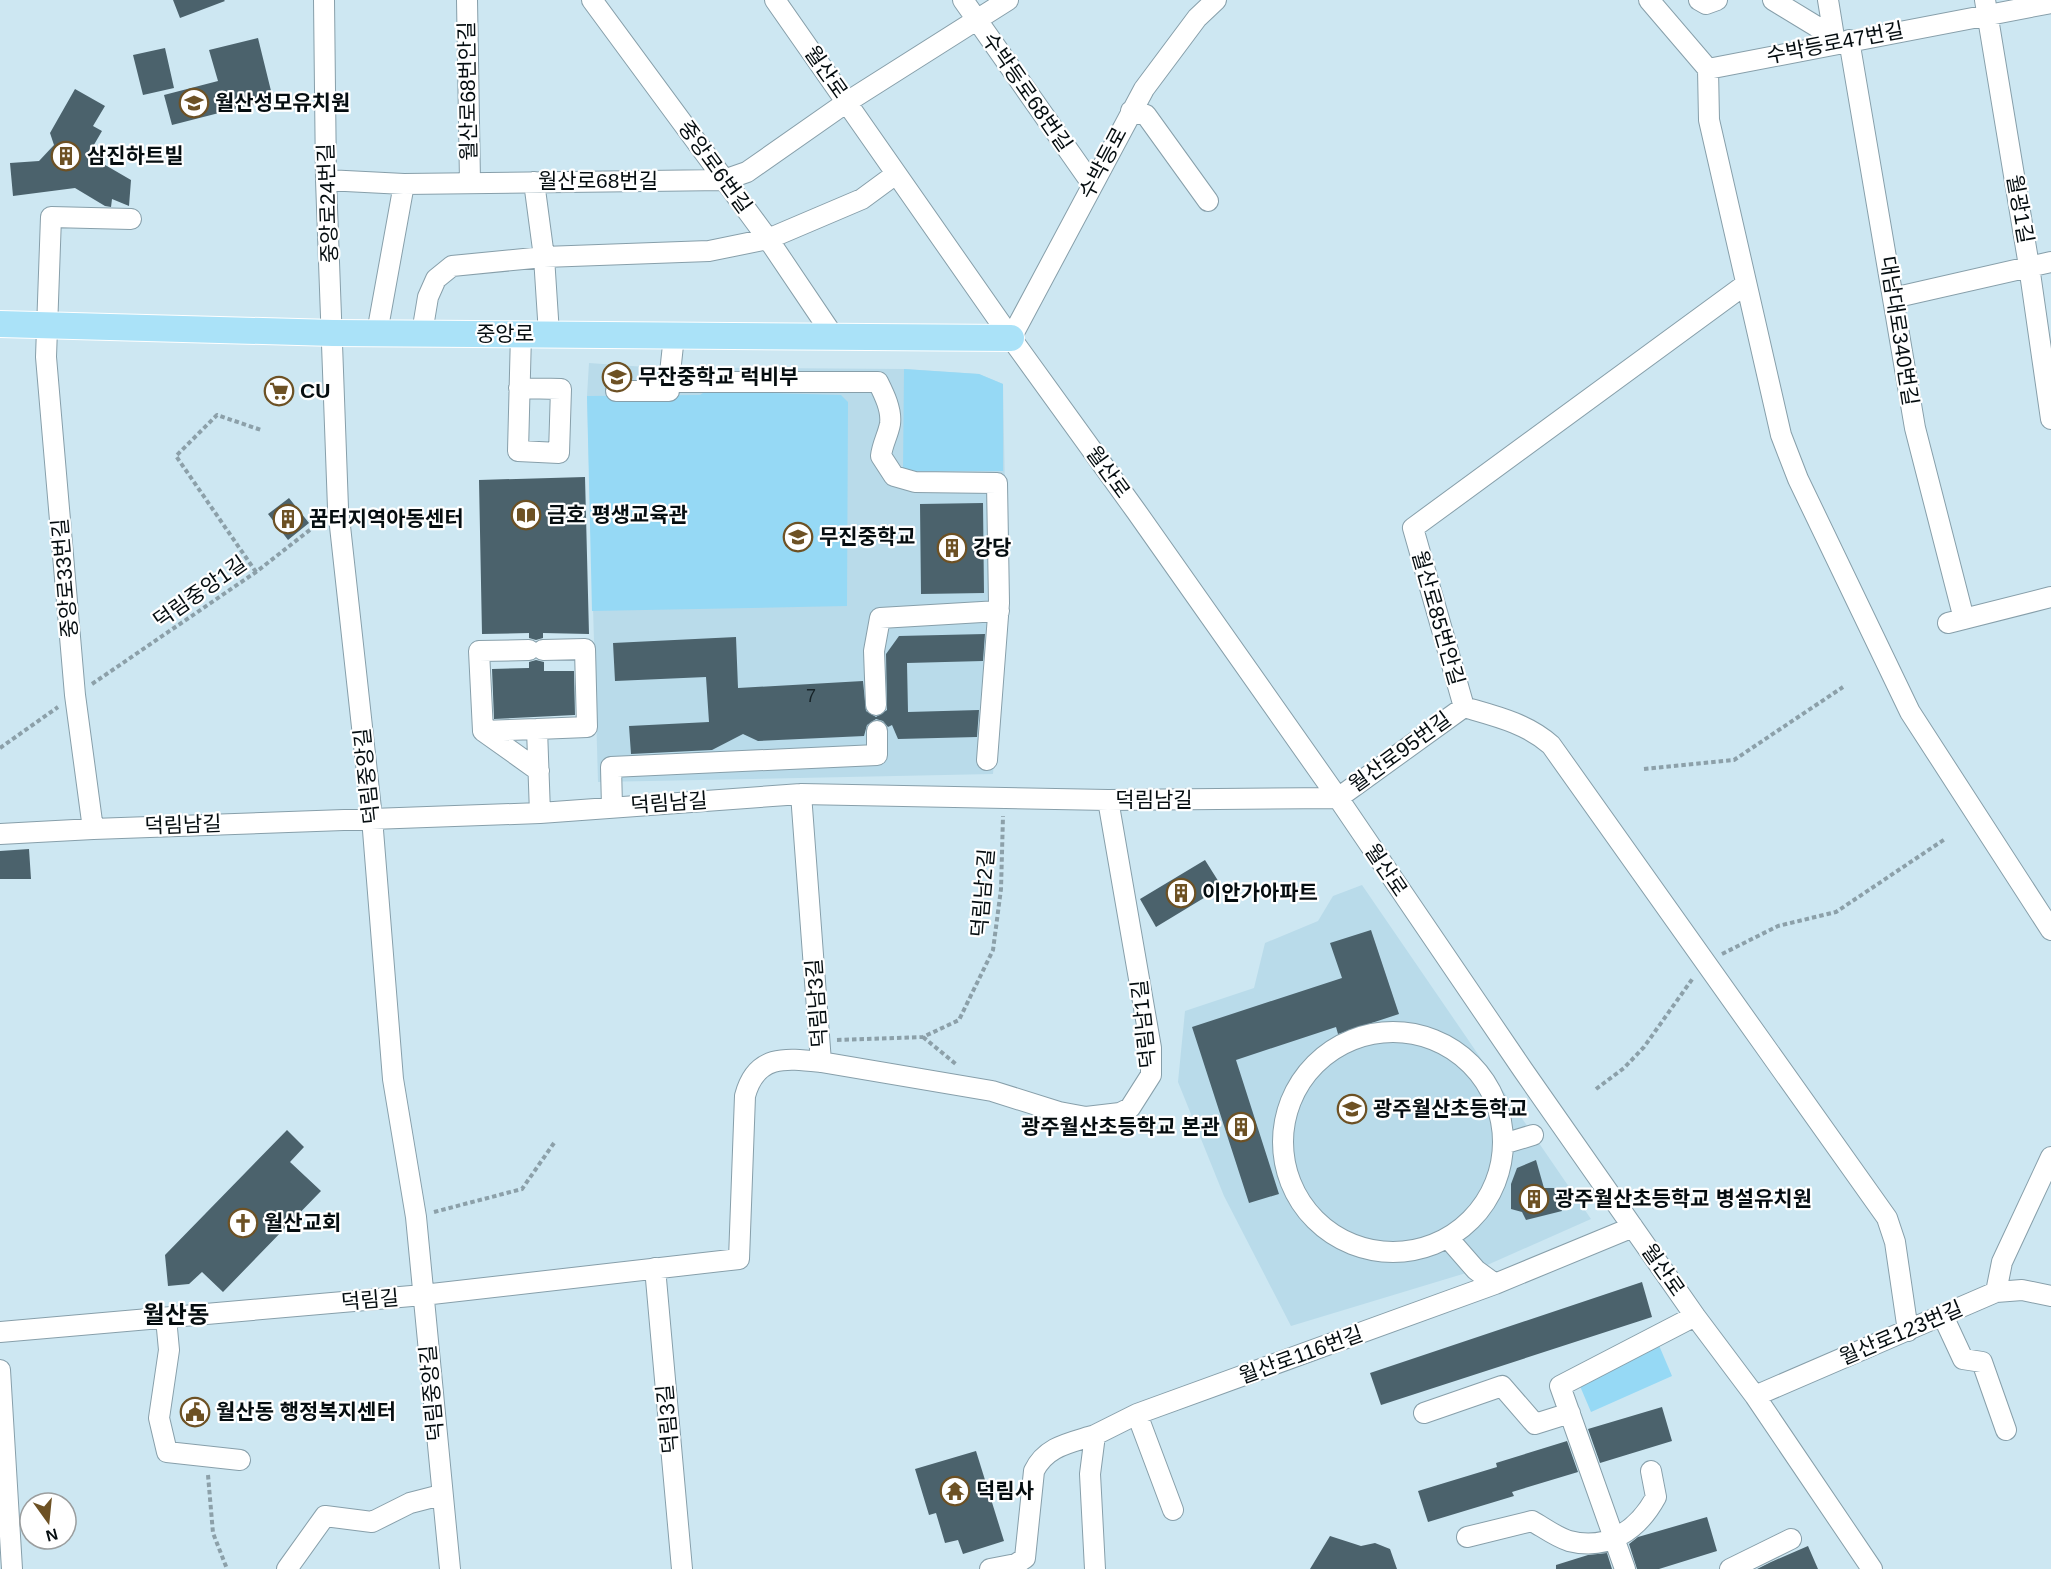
<svg xmlns="http://www.w3.org/2000/svg" width="2051" height="1569" font-family="Arial,'Noto Sans KR',sans-serif">
<style>
.built{fill:#b9dbea}
.green{fill:#96d9f5}
.building{fill:#4b626c}
.lines{fill:none;stroke-linecap:round;stroke-linejoin:round}
.minor-casing{stroke:#879faa;stroke-width:22}
.major-casing{stroke:#fff;stroke-width:28}
.path{stroke:#8ca0a9;stroke-width:4;stroke-dasharray:4.5 3;stroke-linecap:butt}
.minor{stroke:#fff;stroke-width:20}
.major{stroke:#aae2f8;stroke-width:26}
.labels{text-anchor:middle;stroke-width:4.5;stroke-linejoin:round;paint-order:stroke}
.number-label{font-size:18px;fill:#162227}
.street-label{font-size:21px;fill:#050d10;stroke:#fff}
.poi-label{font-size:21px;font-weight:bold;fill:#050d10;stroke:#fff;text-anchor:start}
.quarter-label{font-size:24px;font-weight:bold;fill:#050d10;stroke:#fff}
</style>
<rect width="100%" height="100%" fill="#cde7f2"/>
<path class="built" d="M589,363L646,367L904,369L979,374L1003,384L1007,603L993,774L598,782L587,396Z
M1362,885L1591,1219L1476,1270L1291,1326L1224,1196L1178,1082L1185,1011L1254,988L1265,943L1318,921L1333,896Z"/>
<path class="green" d="M904,369L979,374L1003,384V471H903Z
M706,391L841,395L848,402L847,606L592,611L587,396L700,395Z
M1655,1336L1672,1376L1591,1412L1574,1372Z"/>
<path class="building" d="M173,0H224L225,1L180,18Z
M258,38L273,99L172,125L164,95L218,81L209,50Z
M165,48L174,88L143,95L133,55Z
M75,89L105,106L93,126L102,131L88,155L131,180L129,206L112,199L111,207L105,206L75,188L13,196L10,163L39,161L54,145L50,133Z
M585,477L589,634L543,633V638L536,640L529,638V633L482,634L479,480Z
M289,498L309,523L288,540L268,514Z
M983,503L984,593L921,594L920,504Z
M985,634L983,661L907,663L908,712L979,710L977,737L898,739L892,725L888,727L883,721L876,719L867,725L864,736L758,741L743,734L712,750L631,754L629,726L709,722L706,677L615,681L613,643L736,637L738,688L863,681L866,711L876,717L887,710L886,654L899,636Z
M536,660L544,662V671H574L575,715L494,719L492,669L529,668V662Z
M29,849L31,879H0V851Z
M1205,860L1222,887L1156,927L1140,899Z
M1371,930L1399,1014L1338,1034L1336,1027L1236,1060L1279,1194L1249,1203L1192,1027L1342,978L1330,943Z
M287,1130L304,1147L290,1162L321,1191L223,1292L202,1272L189,1284L168,1286L165,1255Z
M1536,1160L1544,1188H1554L1562,1211L1526,1220L1522,1212L1511,1209V1184L1517,1168Z
M1642,1282L1652,1317L1381,1405L1370,1373Z
M1662,1407L1672,1441L1600,1463L1588,1429Z
M1567,1441L1578,1472L1512,1492L1514,1496L1428,1522L1418,1491L1497,1467L1496,1463Z
M976,1451L1004,1541L963,1554L958,1540L945,1543L936,1513L929,1515L915,1469Z
M1707,1517L1717,1551L1659,1569H1637L1629,1544L1638,1537Z
M1330,1536L1361,1546L1375,1543L1390,1549L1397,1569H1310Z
M1808,1546L1818,1569H1757L1771,1562Z
M1607,1553L1612,1569H1556V1565L1588,1555Z"/>
<g class="lines">
<g class="minor-casing">
<path id="minor" d="M324,0L326,180L338,508L372,818L393,1079L416,1217L450,1569
M467,0L470,182
M592,0L768,239L834,337
M775,0L1011,338L1136,511L1338,798L1523,1070L1695,1316L1755,1396L1872,1569
M963,0L1092,184
M1649,0L1708,69L2051,3
M1699,0L1706,4L1717,0
M1773,0L1819,28L1835,43
M1828,0L1835,43
M1985,0L2029,266L2051,419
M1849,40L1915,428L1964,619
M1708,69L1709,120L1781,435L1798,479L1910,712L2051,930
M1131,111L1146,115L1208,201
M326,180L404,184L724,180L747,172L847,102L1008,0
M534,182L544,257L549,334
M1893,298L2051,262
M377,333L404,184
M422,333L428,297L436,279L452,266L544,257L709,251L768,239L862,199L896,174
M674,336L669,382H878C884,394 892,410 890,424C888,435 882,445 881,456L894,476L915,482L997,483L999,603L987,760
M1011,338L1144,89L1197,18L1216,0
M519,388L561,389L559,453L518,451C519,412 520,373 521,334
M616,391H669V382
M1948,623L2051,597
M529,650L479,651L483,731L537,729
M876,705L874,651L880,618L999,611
M1464,707C1495,716 1526,723 1551,745L1887,1218L1895,1242L1908,1331
M1464,707L1413,528L1746,284
M483,731L539,771
M612,807L611,767L877,755V731
M540,813L537,729L587,727L585,649L543,650
M93,829L75,695L46,357L51,217L131,219
M0,834L93,829L540,813L801,794L1108,800L1338,798L1464,707
M1283 1142a110 110 0 1 1 220 0a110 110 0 1 1-220 0Z
M821,1062L992,1091L1059,1112L1086,1117L1120,1113L1130,1108L1151,1075V1048L1108,800
M1503,1144L1533,1135
M1448,1238L1476,1270L1495,1284
M655,1268L682,1569
M1996,1292L2002,1262L2051,1157
M1943,1316L1963,1359L1982,1362L2006,1430
M166,1318L169,1350L159,1418L167,1452L240,1460
M0,1332L423,1295L739,1259L745,1096C756,1054 786,1058 821,1062L801,794
M0,1370L12,1569
M1755,1396L1996,1292L2022,1290L2051,1296
M1424,1413L1502,1386L1535,1424L1570,1413
M1137,1414L1173,1510
M1467,1537L1532,1521C1543,1527 1556,1537 1569,1541C1608,1551 1638,1530 1656,1497L1651,1471
M287,1569L325,1516L372,1522L410,1503L441,1495
M990,1569L1016,1564L1025,1558L1034,1471C1046,1446 1070,1443 1095,1435
M1095,1569L1090,1474L1095,1435L1137,1414L1495,1284L1633,1227
M1625,1569L1560,1386L1695,1316
M1730,1569L1791,1539"/>
</g>
<g class="major-casing">
<path id="major" d="M0,324L333,333L1011,338"/>
</g>
<path class="path" d="M256,572L176,456L217,415L261,430
M92,684L256,572L320,522
M0,748L58,707
M1644,769L1734,760L1843,687
M1722,954L1778,926L1836,912L1945,839
M923,1037L957,1065
M837,1040L923,1037L959,1020L993,950L1001,889L1003,816
M1596,1089L1624,1068L1644,1047L1693,978
M434,1212L522,1189L554,1143
M208,1475L213,1533L227,1569"/>
<use href="#minor" class="minor"/>
<use href="#major" class="major"/>
</g>
<defs>
<g id="school-ring" transform="scale(1.5)"><circle r="9.5" fill="#fff" stroke="#6d5124" stroke-width="1.5"/><path d="M0-5L7-2L0 1L-7-2ZM-4 1L0 2.5L4 1V4Q0 6-4 4Z" fill="#6d5124"/></g>
<g id="building-ring" transform="scale(1.5)"><circle r="9.5" fill="#fff" stroke="#6d5124" stroke-width="1.5"/><path d="M-4-6H4V6H1V3H-1V6H-4ZM-2.5-4.3h1.7v1.8h-1.7ZM.8-4.3h1.7v1.8H.8ZM-2.5-1h1.7V.8h-1.7ZM.8-1h1.7V.8H.8Z" fill="#6d5124"/></g>
<g id="supermarket-ring" transform="scale(1.5)"><circle r="9.5" fill="#fff" stroke="#6d5124" stroke-width="1.5"/><path d="M-6-5.5h2.5l.6 2H6L4.5 2H-2.5L-4.4-4H-6ZM-1.5 3.2a1.3 1.3 0 1 0 .1 0ZM3 3.2a1.3 1.3 0 1 0 .1 0Z" fill="#6d5124"/></g>
<g id="library-ring" transform="scale(1.5)"><circle r="9.5" fill="#fff" stroke="#6d5124" stroke-width="1.5"/><path d="M-6-4Q-3-5.5-.7-3.5V5Q-3 3-6 4ZM6-4Q3-5.5 .7-3.5V5Q3 3 6 4Z" fill="#6d5124"/></g>
<g id="church-ring" transform="scale(1.5)"><circle r="9.5" fill="#fff" stroke="#6d5124" stroke-width="1.5"/><path d="M-1.2-6h2.4v3.5h3.3v2.4h-3.3V6h-2.4V-.1h-3.3v-2.4h3.3Z" fill="#6d5124"/></g>
<g id="civic-ring" transform="scale(1.5)"><circle r="9.5" fill="#fff" stroke="#6d5124" stroke-width="1.5"/><path d="M-.6-6.5H3V-4.5H.6V-3L4-1V1h2V6H-6V1h2V-1L-.6-3ZM-1.2 2.5V6h2.4V2.5Z" fill="#6d5124"/></g>
<g id="temple-ring" transform="scale(1.5)"><circle r="9.5" fill="#fff" stroke="#6d5124" stroke-width="1.5"/><path d="M0-6L5-2H3V0L6.5 2.5H4V6H1.5V3h-3V6H-4V2.5H-6.5L-3 0V-2H-5Z" fill="#6d5124"/></g>
</defs>
<g fill-rule="evenodd">
<use href="#school-ring" x="194" y="103"/>
<use href="#building-ring" x="66" y="156"/>
<use href="#school-ring" x="617" y="377"/>
<use href="#supermarket-ring" x="279" y="391"/>
<use href="#library-ring" x="526" y="515"/>
<use href="#building-ring" x="288" y="519"/>
<use href="#school-ring" x="798" y="537"/>
<use href="#building-ring" x="952" y="548"/>
<use href="#building-ring" x="1181" y="893"/>
<use href="#school-ring" x="1352" y="1109"/>
<use href="#building-ring" x="1241" y="1127"/>
<use href="#building-ring" x="1534" y="1199"/>
<use href="#church-ring" x="243" y="1223"/>
<use href="#civic-ring" x="195" y="1412"/>
<use href="#temple-ring" x="955" y="1491"/>
</g>
<g class="labels">
<g class="number-label">
<text x="811" y="702">7</text>
</g>
<g class="street-label">
<text transform="translate(1835 43) rotate(-11)" y="7">수박등로47번길</text>
<text transform="translate(826 72) rotate(55)" y="7">월산로</text>
<text transform="translate(468 91) rotate(-91)" y="7">월산로68번안길</text>
<text transform="translate(1027 92) rotate(55)" y="7">수박등로68번길</text>
<text transform="translate(1103 163) rotate(-62)" y="7">수박등로</text>
<text transform="translate(715 167) rotate(54)" y="7">중앙로6번길</text>
<text x="598" y="188">월산로68번길</text>
<text transform="translate(328 203) rotate(-92)" y="7">중앙로24번길</text>
<text transform="translate(2020 209) rotate(80)" y="7">월광1길</text>
<text transform="translate(1899 331) rotate(81)" y="7">대남대로340번길</text>
<text x="505" y="341">중앙로</text>
<text transform="translate(1108 472) rotate(54)" y="7">월산로</text>
<text transform="translate(65 578) rotate(-95)" y="7">중앙로33번길</text>
<text transform="translate(200 592) rotate(-35)" y="7">덕림중앙1길</text>
<text transform="translate(1438 618) rotate(74)" y="7">월산로85번안길</text>
<text transform="translate(1400 752) rotate(-36)" y="7">월산로95번길</text>
<text transform="translate(367 776) rotate(-96)" y="7">덕림중앙길</text>
<text x="1154" y="807">덕림남길</text>
<text transform="translate(669 803) rotate(-4)" y="7">덕림남길</text>
<text transform="translate(183 825) rotate(-2)" y="7">덕림남길</text>
<text transform="translate(1386 870) rotate(56)" y="7">월산로</text>
<text transform="translate(983 893) rotate(-85)" y="7">덕림남2길</text>
<text transform="translate(817 1003) rotate(-94)" y="7">덕림남3길</text>
<text transform="translate(1144 1024) rotate(-96)" y="7">덕림남1길</text>
<text transform="translate(1663 1270) rotate(55)" y="7">월산로</text>
<text transform="translate(370 1300) rotate(-5)" y="7">덕림길</text>
<text transform="translate(1901 1333) rotate(-23)" y="7">월산로123번길</text>
<text transform="translate(1301 1355) rotate(-20)" y="7">월산로116번길</text>
<text transform="translate(432 1393) rotate(-95)" y="7">덕림중앙길</text>
<text transform="translate(668 1419) rotate(-95)" y="7">덕림3길</text>
</g>
<g class="poi-label">
<text x="215" y="110">월산성모유치원</text>
<text x="87" y="163">삼진하트빌</text>
<text x="638" y="384">무잔중학교 럭비부</text>
<text x="300" y="398">CU</text>
<text x="547" y="522">금호 평생교육관</text>
<text x="309" y="526">꿈터지역아동센터</text>
<text x="819" y="544">무진중학교</text>
<text x="973" y="555">강당</text>
<text x="1202" y="900">이안가아파트</text>
<text x="1373" y="1116">광주월산초등학교</text>
<text x="1220" y="1134" text-anchor="end">광주월산초등학교 본관</text>
<text x="1555" y="1206">광주월산초등학교 병설유치원</text>
<text x="264" y="1230">월산교회</text>
<text x="216" y="1419">월산동 행정복지센터</text>
<text x="976" y="1498">덕림사</text>
</g>
<g class="quarter-label">
<text x="176" y="1323">월산동</text>
</g>
</g>
<g transform="translate(48 1521) rotate(165)"><circle r="28" fill="#ffffff" stroke="#9b9e9f" stroke-width="1.5"/>
<path d="M0-4.5L10 22L0 15L-10 22Z" fill="#6d5124"/>
<text y="-9" font-size="16" font-weight="bold" text-anchor="middle" fill="#050d10">N</text>
</g>
</svg>
